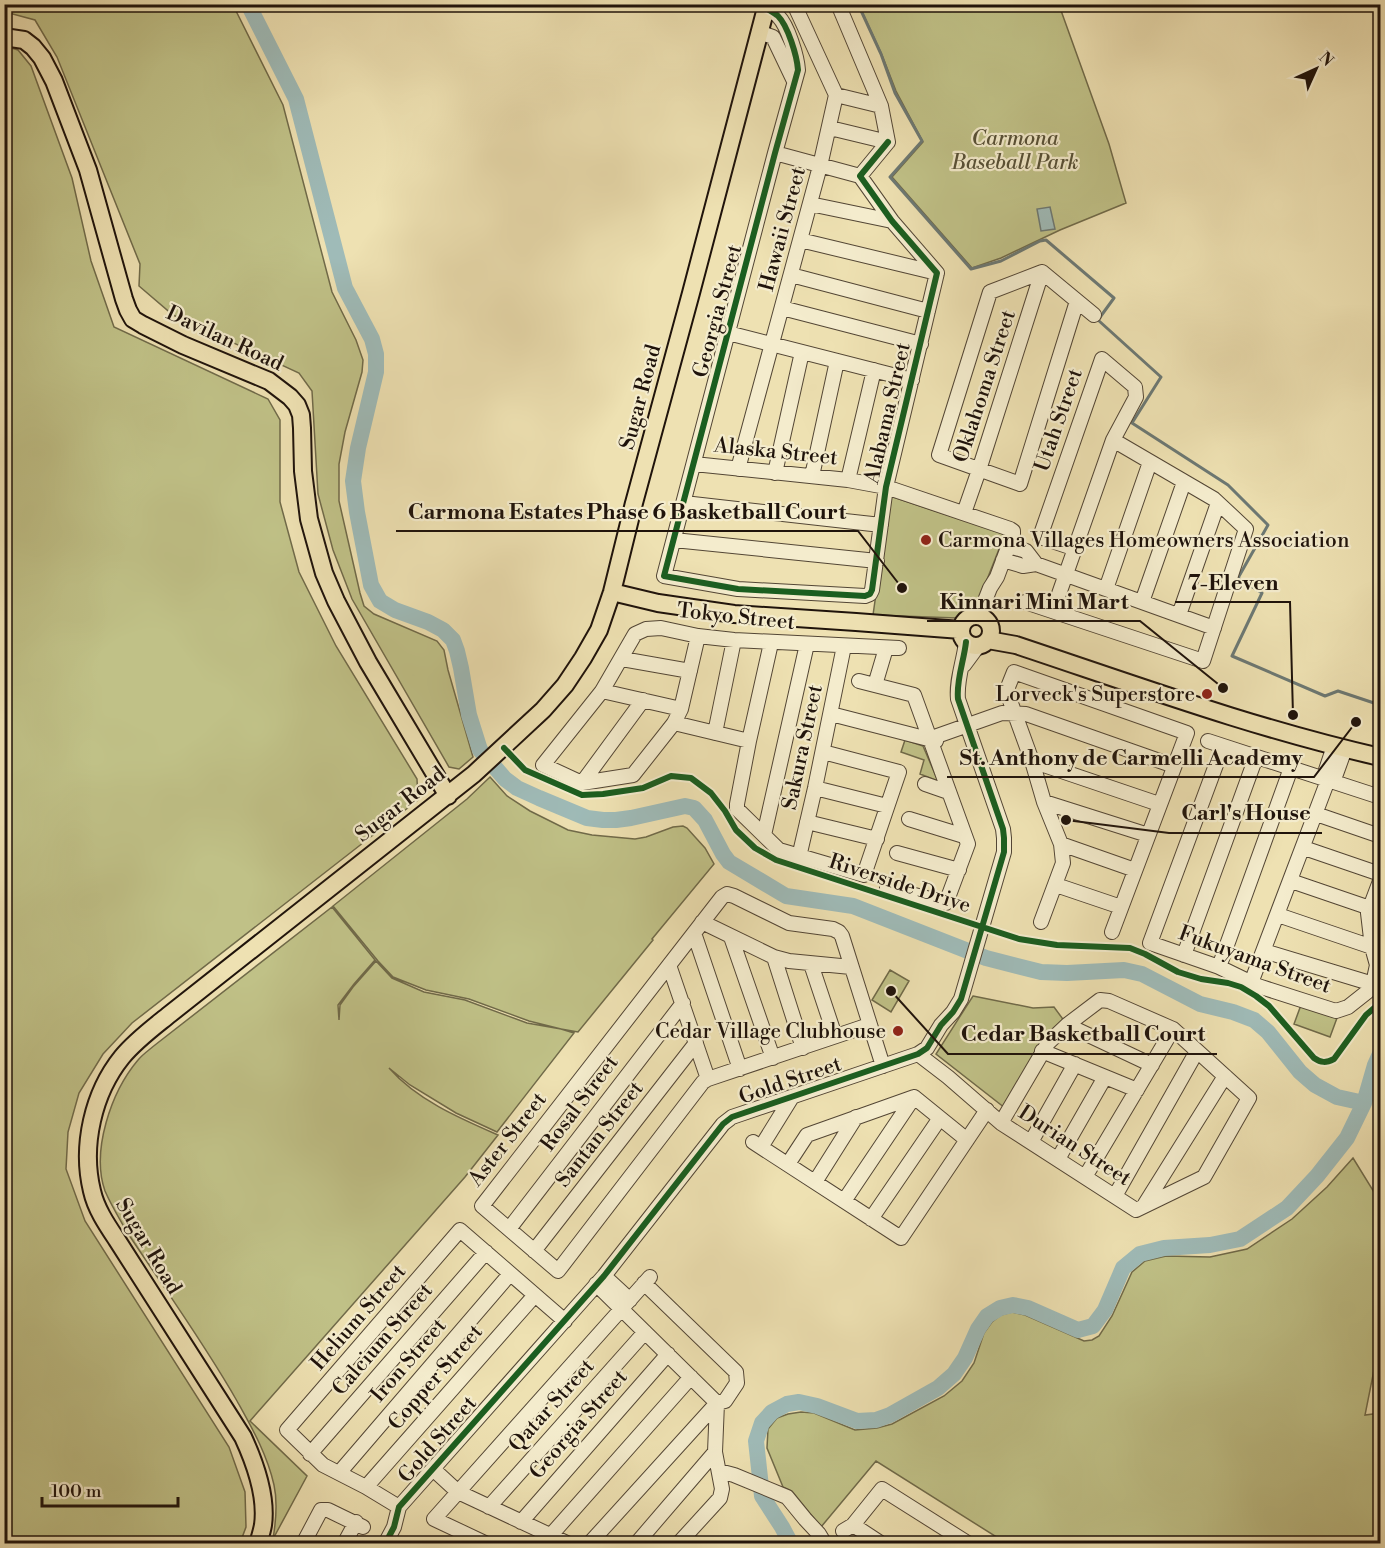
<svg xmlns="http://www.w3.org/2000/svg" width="1385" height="1548" font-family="'Libre Bodoni',serif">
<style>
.green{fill:#c0c187;stroke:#706a49;stroke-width:1.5}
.water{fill:#9fbbb8;stroke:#6c7873;stroke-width:1.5}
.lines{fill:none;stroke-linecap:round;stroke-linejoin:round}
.stream{stroke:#6c7873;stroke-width:3}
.river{stroke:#9fbbb8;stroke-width:16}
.minor-casing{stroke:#534635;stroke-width:16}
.major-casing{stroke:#1f130b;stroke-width:20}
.minor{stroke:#f4eccd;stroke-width:14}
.major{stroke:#eee1b2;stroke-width:16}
.cycleway-casing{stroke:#f4eccd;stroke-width:10}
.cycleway{stroke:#1b5e20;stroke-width:6}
.poi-dot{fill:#8f2418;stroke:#f4eccd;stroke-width:2}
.labels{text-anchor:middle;stroke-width:4.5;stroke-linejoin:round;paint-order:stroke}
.park-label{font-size:21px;font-style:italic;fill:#575036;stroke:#f4eccd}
.street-label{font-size:21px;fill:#1f130b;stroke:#f4eccd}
.poi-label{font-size:21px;fill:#1f130b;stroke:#f4eccd;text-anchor:end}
.leader{fill:none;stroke:#1f130b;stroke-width:2}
.callout-dot{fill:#1f130b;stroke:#f4eccd;stroke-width:2}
.callout-label{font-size:22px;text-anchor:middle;font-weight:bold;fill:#1f130b;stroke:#f4eccd;stroke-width:4.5;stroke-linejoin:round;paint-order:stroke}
</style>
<rect width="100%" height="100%" fill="#eee1b2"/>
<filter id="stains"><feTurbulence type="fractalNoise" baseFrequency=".00333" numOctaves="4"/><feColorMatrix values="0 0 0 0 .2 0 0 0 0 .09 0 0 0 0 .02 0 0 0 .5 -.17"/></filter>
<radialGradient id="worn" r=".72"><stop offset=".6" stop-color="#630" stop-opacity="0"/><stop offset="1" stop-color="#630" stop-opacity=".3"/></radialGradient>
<path class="green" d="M4,5H233L283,105L332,292L356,340L363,360L362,372L345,432L339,464V501L360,593L364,606L374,614L437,641L444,650L448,670L473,757L459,769L449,767L352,599L333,550L318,494L312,391L299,373L173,315L139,286L140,264L57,57L35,20L5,12Z
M859,5H1059L1109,144L1126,203L1060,230L1001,258L972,268L892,177L923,142L896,91L882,55Z
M5,46L18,50L31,66L72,178L91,261L114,327L268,399L280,420V502L299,572L336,646L417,779L418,800L132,1023L103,1054L79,1093L68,1132L66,1169L85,1221L229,1447L245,1492L246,1527L240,1543H5Z
M890,496L999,532L1003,534V539L977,605C969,608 962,610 957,618L873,615Z
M905,740L923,746L938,781L920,774L924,760L901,752Z
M490,777L507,796L530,811L568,830L592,835L635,839L646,837L673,827L683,826L687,828L705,848L714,864L652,939L653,940L578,1032L561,1029L574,1033L497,1132L456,1113L410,1085L389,1068C417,1100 459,1118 498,1135L465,1177L250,1421L307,1476L273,1539C276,1521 278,1503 274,1485C267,1454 252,1428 237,1401C204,1343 164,1288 127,1232C119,1218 111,1205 105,1191C91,1151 111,1092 138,1060C142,1055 149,1050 155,1045L332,907L375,960L354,984L338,1005L339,1020L340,1005L353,987L376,961L392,978L424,992L465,1000L527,1023L561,1029L529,1021L469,999L426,990L393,977L378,961L333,906L467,799Z
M890,970L909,981L891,1012L872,1000Z
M973,996L1033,1008L1054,1007L1065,1022L1005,1108L936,1054Z
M1301,1005L1337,1018L1330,1037L1294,1024Z
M1353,1158L1374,1192L1380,1216V1340L1365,1415L1380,1413V1543H1006L876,1461L821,1527L792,1491L783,1487L767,1448L768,1429L777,1418L788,1414L801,1412L814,1413L855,1430L877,1428L892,1424L944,1396L962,1381L974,1363L984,1333L992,1322L1001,1315L1012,1312L1025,1315L1084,1341L1092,1340L1099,1336L1112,1316L1132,1272L1145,1261L1166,1256L1210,1257L1247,1249L1292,1219L1327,1187Z"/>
<path class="water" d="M1050,207L1055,229L1041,231L1037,209Z"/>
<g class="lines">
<path class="stream" d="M858,4L881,54L895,93L922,141L890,177L971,269L1001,261L1040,241L1046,240L1114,298L1098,320L1161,377L1132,423L1228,485L1268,525L1238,578L1262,593L1232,656L1325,696L1338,691L1380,705"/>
<path class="river" d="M248,4L296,99L345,288L372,339L376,354V372L358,448L353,481L357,512L371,585L380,601L395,610L428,622L443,630L453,640L457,651L461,668L469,715L480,750L505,779L517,788L539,798L587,818L603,820H616L631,818L685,806L694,808L705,820L723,854L729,862L786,896L853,906L986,958L1041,972L1067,973L1124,970L1142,974L1200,1004L1233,1012L1254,1020L1268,1032L1300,1072L1315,1085L1337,1097L1364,1103
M791,1544L782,1527L762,1496L756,1441L762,1423L772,1412L787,1404L799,1402L817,1406L857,1421L876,1420L890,1415L938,1388L954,1374L965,1358L978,1329L987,1316L1000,1308L1013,1305L1028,1308L1078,1330L1093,1326L1105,1310L1123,1268L1140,1254L1164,1248L1210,1245L1240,1239L1287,1208L1317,1176L1347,1138L1364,1103L1375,1065L1380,1054"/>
<g class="minor-casing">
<path id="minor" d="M838,4L881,106L888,142
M766,8C769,10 775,13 778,16C788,26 797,56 798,70L775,153L664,576L738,589L865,596L870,594L872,590L886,487L937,273L892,221L860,176L888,142
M759,32L773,37L794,81
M836,95L881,106
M830,128L888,142
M775,153L860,176
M810,204L892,221
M800,240L937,273
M791,275L928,311
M1077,301L1020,484L939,455L990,292L1042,272L1094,315
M782,308L921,344
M728,333L912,380
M694,464L848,480L886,487L1010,529L1013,531V534L997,577L990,588L979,616
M738,469L820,166L836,95L794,4
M775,473L802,352
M812,476L837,361
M848,480L874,370
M684,503L881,525
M964,513L979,470L1042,272
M674,540L877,561
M1009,546L1026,551L1036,564
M1003,560L1023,566L1036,564L1214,628
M1106,589L1150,462
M1025,602L1203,661L1246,529L1214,499L1113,440
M1142,602L1184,482
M1053,611L1113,440L1136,397L1135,387L1102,359L1040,537L1076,549
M1179,615L1218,503
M698,636L681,709L674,723L633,775L582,783L543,765L602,691L635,634L646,629L661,628L698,636L734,640L899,648
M771,643L749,741L737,804V809L779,850L864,875L899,772L823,752
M622,659L690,671
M964,665L978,646
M859,681L914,695L968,844L946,903L887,888
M875,685L886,648
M602,691L681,709
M831,714L936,741
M674,723L749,741
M715,733L734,640
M931,740L937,736L1002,713L1026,714L1174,766
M1208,741L1380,797
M1223,746L1150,943L1219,967L1258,986L1336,1011L1348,1007L1367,992L1373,984L1377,965L1372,947L1368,913L1380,881
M1032,761L1159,804
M1328,780L1326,770L1334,746
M582,783L643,700
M925,784L948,792
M815,788L887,806
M1044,802L1148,835
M1316,814L1380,836
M909,819L964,836
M807,822L877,839
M764,835L807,644
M1061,844L1135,870
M1304,848L1380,874
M897,853L959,870
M799,857L815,788L844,646
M1291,881L1370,908
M1056,885L1121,907
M1278,915L1372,947
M702,922L774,957L789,961L851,967
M1041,922L1063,863L1061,844L1044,802L1032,761L1008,695V687L1014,672L1187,733L1112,932
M694,933L740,1069
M731,937L773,1058
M1264,951L1373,984
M1184,955L1256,757
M774,957L803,1048
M811,964L835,1036
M669,965L708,1079
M1219,967L1291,768
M1251,983L1328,780L1336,774L1345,749
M869,1025L708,1079L703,1082L558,1271L482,1206L722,897L727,894L734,896L789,923L833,929L839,932L842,936L883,1066
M1067,1025L1152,1065
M1042,1051L1137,1090
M918,1054L948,1077L1001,1123L1136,1210L1204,1177L1249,1098L1173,1029L1109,1001L1100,1000L1067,1025L1048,1043L1001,1123
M753,1142L901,1238L987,1110
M1031,1142L1075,1064
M761,1147L792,1097
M1058,1159L1105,1077
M788,1164L807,1135L914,1097L967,1140
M1085,1177L1173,1029
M815,1182L856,1117
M1115,1196L1197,1051
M844,1201L914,1097
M1145,1204L1225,1076
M871,1219L940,1118
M509,1229L683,1003
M534,1251L696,1043
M604,1276L630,1300
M596,1284L717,1403
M310,1454L486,1252
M433,1469L458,1492L569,1544
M719,1471L734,1475L787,1497L805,1519L819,1534L825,1544
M339,1473L510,1274
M366,1487L535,1295
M399,1507L366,1487L323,1465L287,1430L460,1230L565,1321
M489,1507L645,1332
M521,1522L668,1354
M853,1525L882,1544
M843,1531L853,1525L882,1489L969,1544
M551,1535L691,1377
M303,1544L321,1510H328L363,1527
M344,1544L356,1522
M385,1544L394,1527L399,1507L604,1276L723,1124L732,1117L918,1054L927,1048L941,1025L953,1012L961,999L1004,852V838L1003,829L958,699C956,680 964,661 966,642
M487,1544L434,1519L650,1277
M589,1544L717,1403L725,1401L737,1383L736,1372L644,1283
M636,1544L715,1452
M678,1544L720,1498L722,1489L715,1452L717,1403"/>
</g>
<g class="major-casing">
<path id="major" d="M4,37L24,40L33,47L42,58L54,81L88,170L124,299L128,310L133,319L143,325L183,345L269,381L290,397L297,405L301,415L302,428L303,471L309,519L324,573L336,601L368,662L448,796
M612,592L658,603L734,614L856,622L961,630
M961 631a15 15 0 1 1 30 0a15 15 0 1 1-30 0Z
M988,640L1016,645C1136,685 1256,729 1380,757
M258,1544C260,1537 262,1531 263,1525C267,1496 255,1463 243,1437L117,1240C107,1225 96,1209 92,1191C81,1146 93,1093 122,1057C136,1040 154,1027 170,1014L474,774L543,710L565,685L583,658L599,630L612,592L634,503L691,293L767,4"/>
</g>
<use href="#minor" class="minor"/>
<use href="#major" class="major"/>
<g class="cycleway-casing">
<path id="cycleway" d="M766,8C769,10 775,13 778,16C788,26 797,56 798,70L775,153L664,576L738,589L865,596L870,594L872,590L886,487L937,273L892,221L860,176L888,142
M504,748L525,770L582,795L603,794L643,788L671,776L691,778L711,793L725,811L736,830L755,848L776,860L1019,939L1057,945L1130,948L1145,954L1178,972L1201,979L1228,983L1241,987L1256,996L1269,1006L1314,1058C1321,1063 1326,1063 1334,1059L1366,1015L1380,1003
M385,1544L394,1527L399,1507L604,1276L723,1124L732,1117L918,1054L927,1048L941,1025L953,1012L961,999L1004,852V838L1003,829L958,699C956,680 964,661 966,642"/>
</g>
<use href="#cycleway" class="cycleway"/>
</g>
<g class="poi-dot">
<circle cx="926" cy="540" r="6"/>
<circle cx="1207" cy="694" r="6"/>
<circle cx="898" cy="1031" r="6"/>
</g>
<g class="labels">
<g class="park-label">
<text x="1015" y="145">Carmona<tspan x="1015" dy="24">Baseball Park</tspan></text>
</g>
<g class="street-label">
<text transform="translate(782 229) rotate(-75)" y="7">Hawaii Street</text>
<text transform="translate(717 311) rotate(-75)" y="7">Georgia Street</text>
<text transform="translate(225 338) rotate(25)" y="7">Davilan Road</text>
<text transform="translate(984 386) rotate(-72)" y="7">Oklahoma Street</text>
<text transform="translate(640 397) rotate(-75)" y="7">Sugar Road</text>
<text transform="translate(887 413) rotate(-77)" y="7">Alabama Street</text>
<text transform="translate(1058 420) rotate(-71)" y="7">Utah Street</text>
<text transform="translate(776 451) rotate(6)" y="7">Alaska Street</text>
<text transform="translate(736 616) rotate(6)" y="7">Tokyo Street</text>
<text transform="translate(802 747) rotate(-78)" y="7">Sakura Street</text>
<text transform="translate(400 804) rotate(-38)" y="7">Sugar Road</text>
<text transform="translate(900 883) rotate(18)" y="7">Riverside Drive</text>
<text transform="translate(1255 959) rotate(20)" y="7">Fukuyama Street</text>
<text transform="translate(790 1080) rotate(-19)" y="7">Gold Street</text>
<text transform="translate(579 1103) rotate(-53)" y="7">Rosal Street</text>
<text transform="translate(599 1134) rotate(-52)" y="7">Santan Street</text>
<text transform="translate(507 1139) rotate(-52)" y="7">Aster Street</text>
<text transform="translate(1075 1145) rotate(33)" y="7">Durian Street</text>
<text transform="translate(149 1246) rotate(59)" y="7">Sugar Road</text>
<text transform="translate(358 1317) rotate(-49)" y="7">Helium Street</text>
<text transform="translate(382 1339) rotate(-49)" y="7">Calcium Street</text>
<text transform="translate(408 1360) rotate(-49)" y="7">Iron Street</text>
<text transform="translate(435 1377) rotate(-49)" y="7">Copper Street</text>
<text transform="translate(551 1405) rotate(-48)" y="7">Qatar Street</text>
<text transform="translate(578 1424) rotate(-49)" y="7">Georgia Street</text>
<text transform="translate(437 1439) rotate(-49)" y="7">Gold Street</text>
</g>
<g class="poi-label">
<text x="938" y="547" text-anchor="start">Carmona Villages Homeowners Association</text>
<text x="1195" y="701">Lorveck's Superstore</text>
<text x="886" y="1038">Cedar Village Clubhouse</text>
</g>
</g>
<path class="leader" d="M902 588L858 531H396M1293 715L1290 602H1175M1223 688L1140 621H927M1356 722L1314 777H947M1066 820L1169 833H1322M891 991L948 1054H1217"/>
<g class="callout-dot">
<circle cx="902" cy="588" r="6"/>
<circle cx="1293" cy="715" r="6"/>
<circle cx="1223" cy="688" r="6"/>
<circle cx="1356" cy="722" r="6"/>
<circle cx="1066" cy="820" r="6"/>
<circle cx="891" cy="991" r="6"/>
</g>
<g class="callout-label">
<text x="627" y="519">Carmona Estates Phase 6 Basketball Court</text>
<text x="1233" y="590">7-Eleven</text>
<text x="1034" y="609">Kinnari Mini Mart</text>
<text x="1131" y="765">St. Anthony de Carmelli Academy</text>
<text x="1246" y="820">Carl's House</text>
<text x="1083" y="1041">Cedar Basketball Court</text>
</g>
<rect width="1385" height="1548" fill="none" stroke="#eee1b2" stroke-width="24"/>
<rect x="6" y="6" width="1373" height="1536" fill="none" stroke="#1f130b" stroke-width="3"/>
<rect x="12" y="12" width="1361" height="1524" fill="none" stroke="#1f130b" stroke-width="1.5"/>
<g transform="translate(1316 69) rotate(45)" stroke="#f4eccd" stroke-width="4.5" paint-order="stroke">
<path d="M0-4.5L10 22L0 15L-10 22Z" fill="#1f130b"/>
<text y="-9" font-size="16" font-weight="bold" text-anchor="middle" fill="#1f130b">N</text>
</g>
<path d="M42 1497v9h136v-9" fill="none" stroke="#1f130b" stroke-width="3"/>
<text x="51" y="1497" font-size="18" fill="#1f130b" stroke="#f4eccd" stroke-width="4.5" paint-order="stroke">100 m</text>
<rect width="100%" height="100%" filter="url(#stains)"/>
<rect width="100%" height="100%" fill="url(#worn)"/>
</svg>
